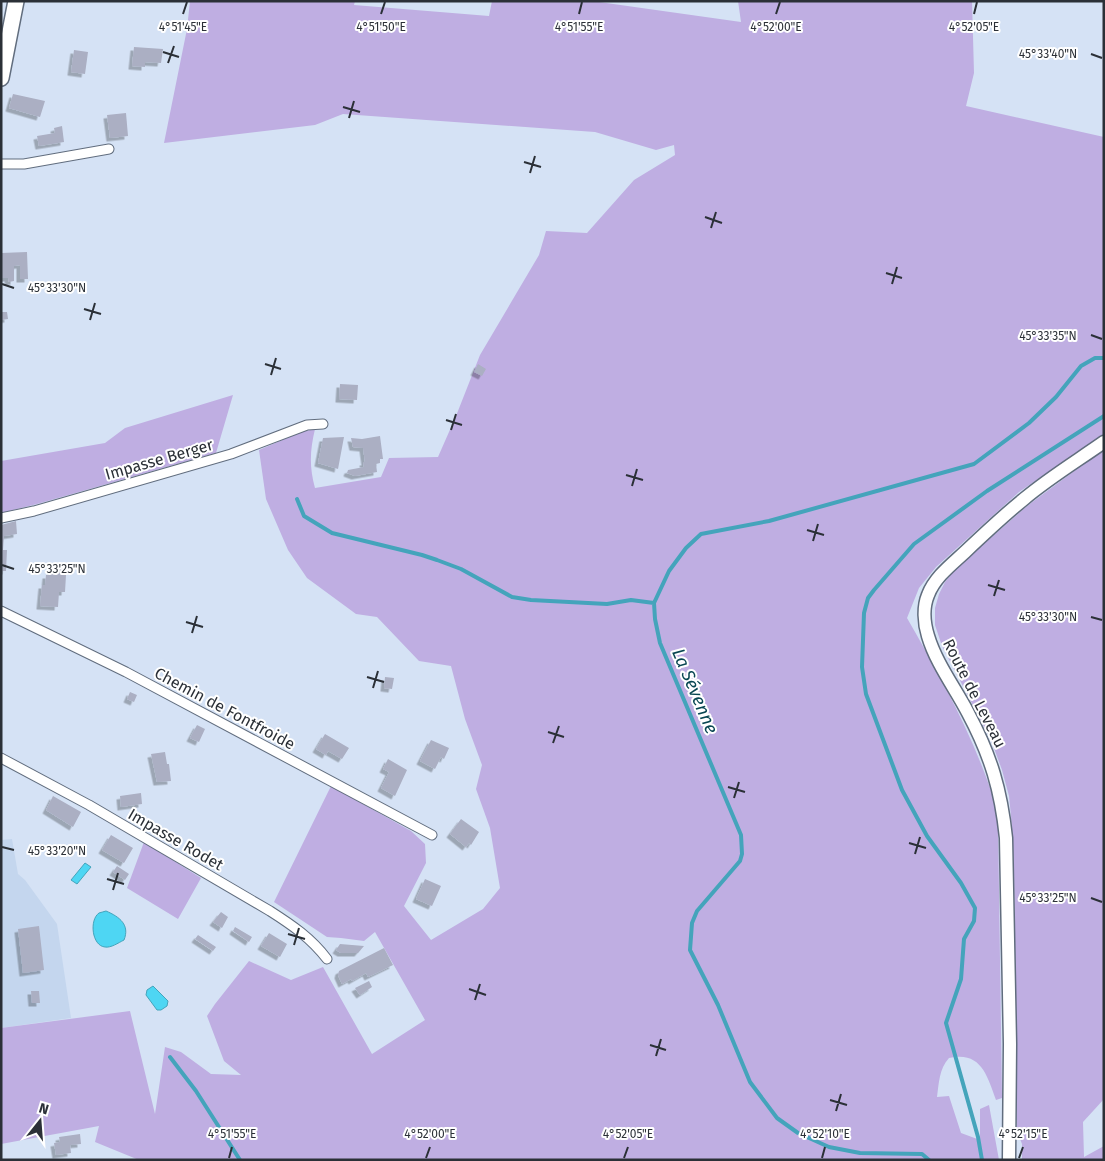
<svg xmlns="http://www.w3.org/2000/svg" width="1105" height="1161" font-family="'Fira Sans',sans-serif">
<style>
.built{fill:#c4d6ee}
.green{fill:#bfaee2}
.water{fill:#4ed6f3;stroke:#44a4bb}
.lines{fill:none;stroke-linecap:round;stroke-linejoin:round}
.stream{stroke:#44a4bb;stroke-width:4}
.building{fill:#abafc3;filter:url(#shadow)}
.street-casing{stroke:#616d7e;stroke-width:11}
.secondary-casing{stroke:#616d7e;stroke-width:15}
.primary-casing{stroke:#616d7e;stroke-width:18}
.street{stroke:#fff;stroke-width:9}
.secondary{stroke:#fff;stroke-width:12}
.primary{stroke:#fff;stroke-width:15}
.ticks{fill:none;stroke:#2b3037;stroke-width:2}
.labels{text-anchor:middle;stroke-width:4;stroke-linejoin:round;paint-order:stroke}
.street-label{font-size:16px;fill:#2b3037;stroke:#fff}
.water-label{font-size:18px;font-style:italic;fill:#084652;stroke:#fff}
.ticks-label{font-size:12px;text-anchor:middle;fill:#2b3037;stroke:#fff;stroke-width:4;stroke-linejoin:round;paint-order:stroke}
</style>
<defs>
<filter id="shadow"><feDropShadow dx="-3.5" dy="3.5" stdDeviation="0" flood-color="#0004"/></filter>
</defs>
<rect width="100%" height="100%" fill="#d5e2f5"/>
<path class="built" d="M12,839L18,874L25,880L57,924L71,1018L1,1028V840Z"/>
<path class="green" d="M190,1H355L354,5L489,16L492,1H592L741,22L738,1H972L974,73L966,106L1104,137V434L1019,492L936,567L919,588L907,618C938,672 968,726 989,785C994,797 995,810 998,822L1002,1098L996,1100C987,1075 981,1051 949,1058C939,1069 939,1083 937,1097L949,1096L961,1133L980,1140V1109L989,1105L999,1160H139L95,1142L99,1126L1,1144V1028L130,1011L155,1114L165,1047L181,1052L211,1074L241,1075L224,1061L207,1016L215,1004L249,961L291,980L323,967L372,1054L425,1020L375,932L364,941L341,938L327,937L274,902L331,786L411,831L425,844L426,863L404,906L431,940L483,909L500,888L490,828L476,789L482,765L465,719L451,666L419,661L377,617L356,614L307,578L288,550L266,499L259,450L301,432L315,429C310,450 309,466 315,488L381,477L389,458L438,457L456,416L480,355L539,255L546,231L587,233L634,180L675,155L674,145L656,150L595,132L343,114L315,125L164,143L187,29Z
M233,395L216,453L37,504L1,513V461L105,443L125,428Z
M1104,449V1099L1083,1122L1084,1157L1104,1146V1160H1022V1144L1017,1131L1014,871L1011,816L1009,796L1002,770L991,740L942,646L935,625V608L939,594L945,582L955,569L1027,506Z
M144,842L201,878L178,919L127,888Z"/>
<path class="water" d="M85,863L91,867L77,884L71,880Z
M106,911C120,917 130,925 124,940C118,943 111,948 105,947C92,946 89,920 99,913C101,912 104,912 106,911Z
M153,986L168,1001L167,1006L161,1010H157L146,995L147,990Z"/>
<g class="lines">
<path class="stream" d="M297,499L304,516L332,533L422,555L437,560L461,569L512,597L531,600L607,604L631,600L654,603
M170,1057L196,1091L240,1160
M929,1160L922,1154L860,1153L829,1147L798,1133L777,1118L750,1082L718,1005L690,950L692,923L697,911L740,861L742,854L741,835L660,643L655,619L654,603L669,571L686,548L701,534L769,521L974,464L1029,423L1056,397L1081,366L1095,358H1104
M982,1160L978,1137L946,1023L961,979L964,939L974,921L975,908L961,883L927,836L902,790L866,694L862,667L864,613L868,598L874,590L914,544L987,491L1104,416"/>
</g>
<path class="building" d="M134,47L163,49L161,63L145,62V67L132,66Z
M74,50L88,52L85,74L71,72Z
M13,94L45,101L40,117L9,108Z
M126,113L128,136L110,138L107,115Z
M62,126L64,142L39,146L37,136L55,133L54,128Z
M27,252L28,279H20V265L14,266V281L9,282L8,278H1V253Z
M1,312H7L8,319L1,320Z
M478,364L486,369L482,376L474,372Z
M340,384L358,385L357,400L339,399Z
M380,436L383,459H380V463L376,464L377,472L355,476L347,473L348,470L364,467L363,462H365L363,448L353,447L351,438L362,439Z
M344,437L338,469L318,463L323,438Z
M16,521L17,534L4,536L3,550H7L6,571H1V525Z
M51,564L63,565V575H66L65,592H59L58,607L40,606L42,585H45L46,575H51Z
M385,677L394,678L392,689L384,688Z
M130,692L137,695L134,702L127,699Z
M197,725L205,729L199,742L190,738Z
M325,734L349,748L342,759L328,751L326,755L316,749Z
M431,740L449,748L444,759L441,757L435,769L420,761Z
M165,752L167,764H169L171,781L157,782L151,754Z
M388,759L407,770L395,796L381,788L389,772L383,769Z
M141,793L142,804L121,807L120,796Z
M53,796L81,812L73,827L46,810Z
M461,819L479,832L471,845L469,843L466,847L450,834Z
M111,835L133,848L124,863L102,850Z
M117,866L129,874L125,880L113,872Z
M425,879L441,886L432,906L416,899Z
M221,912L228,917L222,928L213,922Z
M39,926L44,970L23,973L18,929Z
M235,927L252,937L249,942L233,931Z
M269,933L287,944L280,957L261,946Z
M198,935L216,947L213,951L195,939Z
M340,944L364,946L358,953H341L336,950Z
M384,948L393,965L368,977L366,973L352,981L351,979L342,984L338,975L339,971Z
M369,981L372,987L360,995L355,988Z
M31,991H39L40,1003H32Z
M80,1134L81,1144L70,1145L71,1153L56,1155L54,1143L60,1142L59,1137Z"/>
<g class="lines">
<g class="street-casing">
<path id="street" d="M1,164H24L109,149
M1,518L34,511L231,454L307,425L323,424
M1,611L126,672L432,835
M1,758L89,805L270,911C292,925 311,938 327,959"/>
</g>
<g class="secondary-casing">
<path id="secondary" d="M1009,1160L1010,1044L1006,838C1001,790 991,756 968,713C955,688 936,663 928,636C924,623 923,607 928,595C935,577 951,565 965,552C984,534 1003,516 1024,499C1049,478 1077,461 1104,442"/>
</g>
<g class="primary-casing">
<path id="primary" d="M1,78L16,1"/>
</g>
<use href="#street" class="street"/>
<use href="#secondary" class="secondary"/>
<use href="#primary" class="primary"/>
</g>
<path class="ticks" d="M183,14L187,2M381,14L385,2M579,14L582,2M776,14L780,2M974,14L977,2M163,52L179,57M1091,54L1102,58M168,63L174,46M343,107L360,112M349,118L354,101M524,162L541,167M530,173L535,156M705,217L722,223M711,228L716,212M886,273L902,278M2,284L14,288M892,284L897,267M84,309L101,314M90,320L95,303M1091,335L1102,339M265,364L281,369M271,375L276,358M446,420L462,425M451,430L456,414M626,475L643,480M632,486L637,469M807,530L824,535M813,541L818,524M2,565L14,569M988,585L1005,590M994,596L999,580M1091,617L1102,620M186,622L203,627M192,633L197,616M367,677L384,682M373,688L378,671M548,732L564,737M553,743L559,726M728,787L745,792M734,798L739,782M909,843L926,848M2,847L14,850M915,854L920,837M107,879L124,884M113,890L118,873M1091,898L1102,902M288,934L305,939M294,945L299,928M469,989L486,995M475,1000L480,984M650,1045L666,1050M656,1056L661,1039M830,1100L847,1105M836,1111L841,1094M229,1158L232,1147M426,1158L430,1147M624,1158L628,1147M822,1158L825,1147M1019,1158L1023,1147"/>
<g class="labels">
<g class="street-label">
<text transform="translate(159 459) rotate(-16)" y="6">Impasse Berger</text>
<text transform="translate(975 693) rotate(63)" y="6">Route de Leveau</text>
<text transform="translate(225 708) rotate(28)" y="6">Chemin de Fontfroide</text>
<text transform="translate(176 839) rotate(30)" y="6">Impasse Rodet</text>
</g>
<g class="water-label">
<text transform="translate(695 691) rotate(67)" y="6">La Sévenne</text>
</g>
</g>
<g class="ticks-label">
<text x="183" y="31">4°51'45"E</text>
<text x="381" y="31">4°51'50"E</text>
<text x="579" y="31">4°51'55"E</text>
<text x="776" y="31">4°52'00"E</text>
<text x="974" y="31">4°52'05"E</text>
<text x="1048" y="58">45°33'40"N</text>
<text x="57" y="292">45°33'30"N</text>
<text x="1048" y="340">45°33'35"N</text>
<text x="57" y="573">45°33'25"N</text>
<text x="1048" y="621">45°33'30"N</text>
<text x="57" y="855">45°33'20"N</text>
<text x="1048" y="902">45°33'25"N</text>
<text x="232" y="1138">4°51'55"E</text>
<text x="430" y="1138">4°52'00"E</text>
<text x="628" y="1138">4°52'05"E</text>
<text x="825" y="1138">4°52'10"E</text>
<text x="1023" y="1138">4°52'15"E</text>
</g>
<rect width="1105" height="1161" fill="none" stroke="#2b3037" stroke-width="5"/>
<g transform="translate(40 1121) rotate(17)" stroke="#ffffff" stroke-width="4" paint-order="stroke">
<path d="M0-4L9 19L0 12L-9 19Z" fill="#2b3037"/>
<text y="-8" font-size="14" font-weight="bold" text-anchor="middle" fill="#2b3037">N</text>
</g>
</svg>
